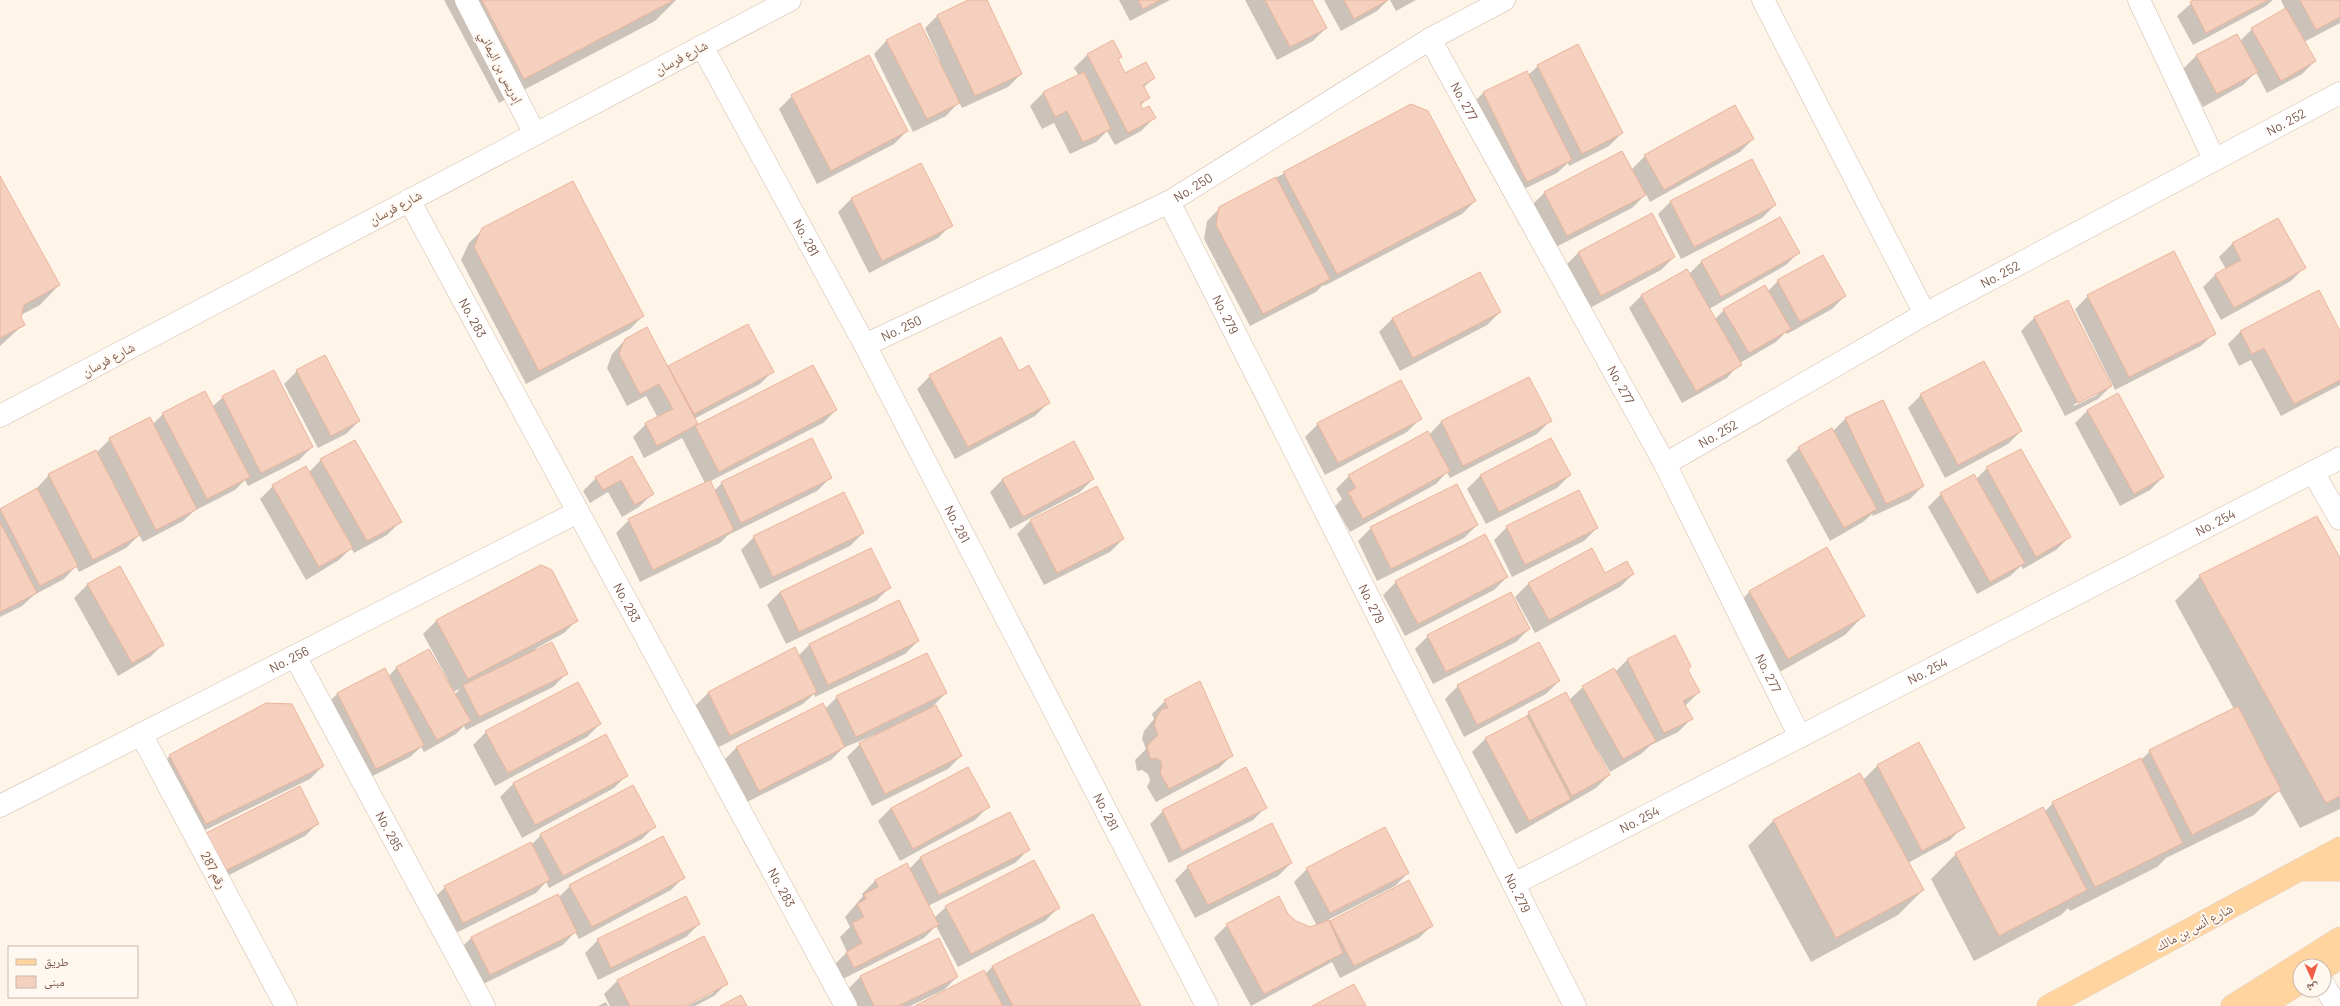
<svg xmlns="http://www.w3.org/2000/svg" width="2340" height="1006" viewBox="0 0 2340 1006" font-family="Barlow,'Noto Naskh Arabic',sans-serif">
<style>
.shadow{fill:#0003;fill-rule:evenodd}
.building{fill:#f6d0be;stroke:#eab49c}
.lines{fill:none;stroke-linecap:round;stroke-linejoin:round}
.minor-casing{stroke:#d2baac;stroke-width:23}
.major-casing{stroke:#ddd3d0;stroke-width:23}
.minor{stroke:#fff;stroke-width:22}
.major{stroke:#ffd49e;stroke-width:22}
.labels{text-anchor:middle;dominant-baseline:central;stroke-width:4;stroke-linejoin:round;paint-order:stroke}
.street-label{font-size:13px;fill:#7b5749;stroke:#fff8f0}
</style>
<rect width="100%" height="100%" fill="#fef4e8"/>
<!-- shadow -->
<path class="shadow" d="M 444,0 L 676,0 L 655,21 L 499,103 Z
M 971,0 L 986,0 L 1021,74 L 1008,87 L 962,108 L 959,102 L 946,116 L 913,132 L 874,54 L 887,40 L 940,61 L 925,28 L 938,15 Z
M 1119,0 L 1170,0 L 1130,21 Z
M 1245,0 L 1311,0 L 1326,28 L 1313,41 L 1277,60 Z
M 1324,0 L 1388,0 L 1377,11 L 1341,31 Z
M 1390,0 L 1416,0 L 1396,11 Z
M 2195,0 L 2273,0 L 2266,6 L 2193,45 L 2177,16 Z
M 2281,0 L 2340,0 L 2340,23 L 2304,42 L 2315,61 L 2302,74 L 2267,93 L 2256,72 L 2243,85 L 2203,107 L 2183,69 L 2196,56 L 2236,35 L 2240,41 L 2252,29 L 2285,9 Z
M 1113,41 L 1121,57 L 1117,61 L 1125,74 L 1154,78 L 1143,88 L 1148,98 L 1140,106 L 1142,111 L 1154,118 L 1141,131 L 1115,145 L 1107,131 L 1096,142 L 1070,154 L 1054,123 L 1042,129 L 1030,106 L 1043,93 L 1079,76 L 1074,68 L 1087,55 Z
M 868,56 L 907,131 L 894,144 L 817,184 L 779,109 L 792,96 Z
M 1538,66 L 1622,133 L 1609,146 L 1569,166 L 1568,163 L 1557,173 L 1514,194 L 1470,106 L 1483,93 L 1527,72 L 1528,75 Z
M 1411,105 L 1475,201 L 1462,214 L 1324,286 L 1323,285 L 1316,292 L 1250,326 L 1204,239 L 1207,221 L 1220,208 Z
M 1753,139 L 1740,152 L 1650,202 L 1646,194 L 1632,208 L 1554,248 L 1531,206 L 1544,193 L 1622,152 L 1631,170 L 1645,156 Z
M 921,164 L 951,225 L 938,238 L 869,273 L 838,212 L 851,199 Z
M 0,178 L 59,285 L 40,305 L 21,315 L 20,317 L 24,324 L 0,346 Z
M 1671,201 L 1775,205 L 1762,218 L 1681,259 L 1658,214 Z
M 1651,214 L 1674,257 L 1661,270 L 1588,309 L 1565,266 L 1578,253 Z
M 483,229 L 643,316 L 630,329 L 526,384 L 461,260 L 469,243 Z
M 2232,244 L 2304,268 L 2291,281 L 2221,320 L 2203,287 L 2216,274 L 2226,269 L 2219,257 Z
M 1799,252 L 1786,265 L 1709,309 L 1715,319 L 1724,310 L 1768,291 L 1778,281 L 1845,296 L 1832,309 L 1787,334 L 1786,332 L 1776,342 L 1740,363 L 1727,378 L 1682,403 L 1629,308 L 1642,295 L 1689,274 L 1702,261 Z
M 1480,273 L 1500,312 L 1487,325 L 1400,371 L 1379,332 L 1392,319 Z
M 2088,296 L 2214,333 L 2201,346 L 2115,390 L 2075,309 Z
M 2068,301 L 2111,386 L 2098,399 L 2065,416 L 2021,331 L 2034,318 ZM 2097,392 L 2097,395 L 2074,406 L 2073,405 Z
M 2241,331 L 2340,333 L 2340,385 L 2281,416 L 2251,360 L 2239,366 L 2228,344 Z
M 625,340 L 668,369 L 773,371 L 760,384 L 694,419 L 698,426 L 836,410 L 823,423 L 709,482 L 714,491 L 722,483 L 830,478 L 817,491 L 728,535 L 720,543 L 640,582 L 616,533 L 629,520 L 705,483 L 682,438 L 644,458 L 633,437 L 646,424 L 658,418 L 646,396 L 627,406 L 607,368 L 612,354 Z
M 297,371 L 359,421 L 346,434 L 318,448 L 284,384 Z
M 1018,372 L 1048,403 L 1035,416 L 955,459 L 917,389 L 930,376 Z
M 1529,379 L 1550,421 L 1537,434 L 1450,478 L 1447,472 L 1436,484 L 1350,532 L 1335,506 L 1342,499 L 1336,489 L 1349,476 L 1429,435 L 1441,422 Z
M 204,392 L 212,407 L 223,397 L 312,447 L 299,460 L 248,486 L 245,480 L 235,490 L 194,511 L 183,521 L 143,542 L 139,535 L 126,548 L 79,572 L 76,566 L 64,579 L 34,595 L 22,606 L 0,617 L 0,509 L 36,489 L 49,475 L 96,453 L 110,439 L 153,424 L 163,414 Z
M 1921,395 L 2021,431 L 2008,444 L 1945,478 L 1908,408 Z
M 2088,410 L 2163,477 L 2150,490 L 2120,506 L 2075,423 Z
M 1420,419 L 1407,432 L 1325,475 L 1305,437 L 1318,424 Z
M 1845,419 L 1923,486 L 1910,499 L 1873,516 L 1872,514 L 1863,522 L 1830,541 L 1786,460 L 1799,448 L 1833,431 Z
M 1551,439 L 1570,475 L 1557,488 L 1486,524 L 1467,489 L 1480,476 Z
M 632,458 L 652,494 L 639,507 L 622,517 L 608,492 L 590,503 L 583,491 L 596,478 Z
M 321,460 L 400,522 L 387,535 L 354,553 L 351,548 L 339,560 L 306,580 L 260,499 L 273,486 L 309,472 Z
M 1987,468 L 2069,537 L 2056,550 L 2023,569 L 2021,566 L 2010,576 L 1977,594 L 1928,507 L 1941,494 L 1976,479 Z
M 1003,479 L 1093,479 L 1080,492 L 1010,529 L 990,492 Z
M 1457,485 L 1477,525 L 1464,538 L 1377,581 L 1358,541 L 1371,528 Z
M 1097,487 L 1123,539 L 1110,552 L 1044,585 L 1017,534 L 1030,521 Z
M 1507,527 L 1597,528 L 1584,541 L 1512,577 L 1494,540 Z
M 863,533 L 850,546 L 760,589 L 741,550 L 754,537 Z
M 1592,550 L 1605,574 L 1633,574 L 1620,587 L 1535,633 L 1515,597 L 1528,584 Z
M 2340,560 L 2340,809 L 2300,828 L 2279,790 L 2254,815 L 2166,858 L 2157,867 L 2070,911 L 2068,908 L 2061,915 L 1974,961 L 1931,879 L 1956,854 L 2044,812 L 2053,803 L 2141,760 L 2150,751 L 2234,709 L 2175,601 L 2200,576 Z
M 541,566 L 577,620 L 564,633 L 535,649 L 566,674 L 553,687 L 466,730 L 464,726 L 456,734 L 424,752 L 421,747 L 410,757 L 363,781 L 325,706 L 338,693 L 388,677 L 396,668 L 429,650 L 446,681 L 448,680 L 423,634 L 436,621 ZM 459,689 L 459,690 L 454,695 L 453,692 Z
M 119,567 L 163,644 L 150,657 L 118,676 L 74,598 L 87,585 Z
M 1507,577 L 1494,590 L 1405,636 L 1383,595 L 1396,582 Z
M 889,588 L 876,601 L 786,644 L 767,605 L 780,592 Z
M 1750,591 L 1864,615 L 1845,635 L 1769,678 L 1731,611 Z
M 899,602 L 918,641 L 905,654 L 815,697 L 814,694 L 803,704 L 717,748 L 695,706 L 708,693 L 794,649 L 798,656 L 809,645 Z
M 1529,629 L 1516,642 L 1433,684 L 1415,649 L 1428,636 Z
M 1675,637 L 1687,670 L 1699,692 L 1685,706 L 1691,719 L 1678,732 L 1651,745 L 1641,754 L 1610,772 L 1597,749 L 1596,749 L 1609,775 L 1596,788 L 1516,834 L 1472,752 L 1485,739 L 1522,720 L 1529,713 L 1569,700 L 1583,687 L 1615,672 L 1627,660 Z
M 1539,643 L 1559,681 L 1546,694 L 1464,737 L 1445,699 L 1458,686 Z
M 1200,682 L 1232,755 L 1219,768 L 1156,802 L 1147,787 L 1150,781 L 1148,774 L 1142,770 L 1137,771 L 1135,760 L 1146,749 L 1142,739 L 1144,731 L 1154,719 L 1152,714 L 1165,701 Z
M 946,693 L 931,708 L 961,756 L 948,769 L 872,806 L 847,757 L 860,744 L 875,736 L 874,735 L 843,748 L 831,760 L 745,803 L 723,761 L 736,748 L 822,705 L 825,709 L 837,697 Z
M 600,724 L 587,737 L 495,786 L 473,745 L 486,732 Z
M 605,735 L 627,775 L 614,788 L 522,838 L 500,797 L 513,784 Z
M 1919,744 L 1963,827 L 1950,840 L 1908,863 L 1923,890 L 1898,915 L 1811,962 L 1748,846 L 1773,821 L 1860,774 L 1863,780 L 1877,766 Z
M 170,756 L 323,766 L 310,779 L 193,836 L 157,769 Z
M 968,768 L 988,807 L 975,820 L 900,861 L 878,821 L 891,808 Z
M 1246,769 L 1266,807 L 1253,820 L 1169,863 L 1150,824 L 1163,811 Z
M 318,823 L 305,836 L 212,884 L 194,847 Z
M 655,826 L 642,839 L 549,888 L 546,882 L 536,893 L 450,936 L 432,900 L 445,887 L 531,845 L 541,835 Z
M 1028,850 L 1015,863 L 928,906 L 934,918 L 946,907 L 1058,908 L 1045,921 L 958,967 L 936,926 L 924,938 L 841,980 L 833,966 L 847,952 L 840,937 L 850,927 L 845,917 L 863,896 L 862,894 L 875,881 L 909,869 L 920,858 Z
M 1291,863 L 1278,876 L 1195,918 L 1175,880 L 1188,867 Z
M 1307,869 L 1408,873 L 1395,886 L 1328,920 L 1329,923 L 1432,925 L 1419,938 L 1340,978 L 1332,962 L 1251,1006 L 1214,938 L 1227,925 L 1287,915 L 1296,922 L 1310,928 L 1317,926 L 1294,882 Z
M 684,877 L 671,890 L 579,939 L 575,932 L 563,945 L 477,987 L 458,951 L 471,938 L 557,895 L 559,897 L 570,886 Z
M 1093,916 L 1140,1006 L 917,1006 L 985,974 L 992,967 Z
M 699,924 L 686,937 L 598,980 L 585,953 L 598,940 Z
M 703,937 L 727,983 L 714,996 L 695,1006 L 687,1006 L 713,993 L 713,990 L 682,1006 L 610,1006 L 604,994 L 617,981 Z
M 938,939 L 957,977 L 944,990 L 910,1006 L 855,1006 L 847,990 L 860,977 Z
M 606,1002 L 608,1006 L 598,1006 Z"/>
<!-- building -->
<path class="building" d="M 482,0 L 674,0 L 524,79 Z
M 968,0 L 987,0 L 1022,74 L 975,96 L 937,15 Z
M 1138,0 L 1160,0 L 1143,9 Z
M 1265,0 L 1312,0 L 1327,28 L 1290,47 Z
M 1344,0 L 1388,0 L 1354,19 Z
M 2193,0 L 2268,0 L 2206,33 L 2190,2 Z
M 2300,0 L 2340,0 L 2340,17 L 2316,30 Z
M 2286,8 L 2316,61 L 2281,81 L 2251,28 Z
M 920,23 L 960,103 L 927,119 L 886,40 Z
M 2237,34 L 2258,72 L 2217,94 L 2196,55 Z
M 1113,40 L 1122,57 L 1118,59 L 1125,73 L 1146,62 L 1155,78 L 1143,85 L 1150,98 L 1140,103 L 1143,109 L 1149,106 L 1156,118 L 1128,133 L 1087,54 Z
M 1578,44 L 1623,133 L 1582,154 L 1537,65 Z
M 869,55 L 908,131 L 831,171 L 791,95 Z
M 1527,71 L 1572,160 L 1527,182 L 1483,92 Z
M 1084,72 L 1111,129 L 1083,142 L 1067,111 L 1055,117 L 1043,92 Z
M 1411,104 L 1428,111 L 1476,201 L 1337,274 L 1283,172 Z
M 1735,105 L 1754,139 L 1664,190 L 1644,155 Z
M 1622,151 L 1646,195 L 1567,236 L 1544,192 Z
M 1752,159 L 1776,205 L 1694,247 L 1670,201 Z
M 921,163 L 953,226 L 882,261 L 851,198 Z
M 0,176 L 60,285 L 24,305 L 21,317 L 25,325 L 0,338 Z
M 1276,177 L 1330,279 L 1263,314 L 1216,225 L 1219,207 Z
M 573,181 L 644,316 L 539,371 L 474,247 L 482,228 Z
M 1652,213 L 1675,257 L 1601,296 L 1578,252 Z
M 1780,217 L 1800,253 L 1721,297 L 1701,261 Z
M 2278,218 L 2306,268 L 2234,308 L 2215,274 L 2241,260 L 2232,243 Z
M 2174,251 L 2216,334 L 2129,377 L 2087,295 Z
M 1823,255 L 1846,296 L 1800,322 L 1777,280 Z
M 1687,269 L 1742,365 L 1696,391 L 1641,295 Z
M 1480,272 L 1501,312 L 1413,358 L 1392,318 Z
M 1765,285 L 1791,329 L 1749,353 L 1723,309 Z
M 2319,290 L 2340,331 L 2340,380 L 2294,404 L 2264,348 L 2252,354 L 2240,331 Z
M 2068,300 L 2112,386 L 2078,403 L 2034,317 Z
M 748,324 L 774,372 L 694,414 L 668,366 Z
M 647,327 L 698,424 L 657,446 L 645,423 L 673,409 L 659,384 L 640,394 L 619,354 L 625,339 Z
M 1001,337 L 1019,371 L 1029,365 L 1050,403 L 968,447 L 929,375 Z
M 325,355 L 360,421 L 331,436 L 296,370 Z
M 1984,361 L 2022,431 L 1958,465 L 1920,394 Z
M 813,365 L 837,410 L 719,472 L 695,426 Z
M 274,370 L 313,447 L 261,473 L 222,396 Z
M 1529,377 L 1552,421 L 1463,466 L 1441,421 Z
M 1401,380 L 1422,419 L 1338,463 L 1317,423 Z
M 205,391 L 250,477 L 207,499 L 162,413 Z
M 2118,393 L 2164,477 L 2134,494 L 2087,410 Z
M 1883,400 L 1924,486 L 1886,504 L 1845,418 Z
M 150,417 L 197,509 L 156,530 L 109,438 Z
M 1832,428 L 1877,509 L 1844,528 L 1798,447 Z
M 1428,431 L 1450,471 L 1363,519 L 1348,492 L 1356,488 L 1348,475 Z
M 812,438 L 832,478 L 741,523 L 721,482 Z
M 1551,438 L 1571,475 L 1499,512 L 1480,475 Z
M 355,440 L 402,522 L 367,541 L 320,459 Z
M 1074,441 L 1094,479 L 1023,517 L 1002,479 Z
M 2021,449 L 2071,537 L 2036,557 L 1986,467 Z
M 96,450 L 140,535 L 93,560 L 48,474 Z
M 632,456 L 654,494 L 635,505 L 621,480 L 603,490 L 595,477 Z
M 306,466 L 353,548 L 319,567 L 272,485 Z
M 1974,474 L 2025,563 L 1990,582 L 1940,493 Z
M 710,480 L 734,530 L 653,570 L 628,519 Z
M 1457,484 L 1478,525 L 1391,569 L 1370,527 Z
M 1097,486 L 1124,539 L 1057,573 L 1030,520 Z
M 37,488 L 78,566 L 40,586 L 0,509 Z
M 1579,490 L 1598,528 L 1525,565 L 1506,526 Z
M 844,492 L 864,533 L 773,577 L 753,536 Z
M 2317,516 L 2340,558 L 2340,796 L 2326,803 L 2199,575 Z
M 0,522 L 37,593 L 0,612 Z
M 1485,534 L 1508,577 L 1418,624 L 1395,581 Z
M 1827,547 L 1865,616 L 1788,659 L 1749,591 Z
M 871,548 L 891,588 L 799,632 L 780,592 Z
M 1592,548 L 1605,573 L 1627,561 L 1634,574 L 1549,620 L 1528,583 Z
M 541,565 L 552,570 L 578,621 L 468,679 L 436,620 Z
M 120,566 L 164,645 L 132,663 L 87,584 Z
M 1511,592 L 1530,629 L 1446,672 L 1427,635 Z
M 899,600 L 919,641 L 828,685 L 809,644 Z
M 1675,635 L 1691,666 L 1688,670 L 1700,692 L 1683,701 L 1693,719 L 1664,733 L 1627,659 Z
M 552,642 L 568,674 L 479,717 L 463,685 Z
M 1539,642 L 1560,681 L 1477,725 L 1457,685 Z
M 795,647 L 817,692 L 730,736 L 708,692 Z
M 429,649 L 471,721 L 437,740 L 396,667 Z
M 927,653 L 947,693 L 856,737 L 836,696 Z
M 385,668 L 424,745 L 376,769 L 337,693 Z
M 1614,668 L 1656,741 L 1623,759 L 1582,686 Z
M 1200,681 L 1233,756 L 1169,789 L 1160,773 L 1162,767 L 1161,761 L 1156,758 L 1150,759 L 1147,746 L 1158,735 L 1154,725 L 1157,716 L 1162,709 L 1168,708 L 1164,700 Z
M 578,682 L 601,724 L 508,773 L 485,731 Z
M 1566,692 L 1610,775 L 1572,796 L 1528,712 Z
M 266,703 L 292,704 L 324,766 L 206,824 L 169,755 Z
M 823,703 L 845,747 L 759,791 L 736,747 Z
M 936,705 L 962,756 L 885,794 L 859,743 Z
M 2238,706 L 2281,790 L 2192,835 L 2149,750 Z
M 1527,716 L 1571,799 L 1529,821 L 1485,738 Z
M 606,734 L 628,776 L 535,825 L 513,783 Z
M 1919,742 L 1965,828 L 1922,851 L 1877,765 Z
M 2141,758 L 2183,843 L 2095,887 L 2052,802 Z
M 968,767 L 990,807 L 913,849 L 891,808 Z
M 1246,767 L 1267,808 L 1182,851 L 1162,810 Z
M 1860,773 L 1924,890 L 1836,938 L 1773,820 Z
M 633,785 L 656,827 L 563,876 L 540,834 Z
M 300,786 L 319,824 L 225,871 L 206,833 Z
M 2043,807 L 2087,890 L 1999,936 L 1955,853 Z
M 1010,812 L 1030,850 L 939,895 L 920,857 Z
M 1272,823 L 1292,863 L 1208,905 L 1187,866 Z
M 1385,827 L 1409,873 L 1330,913 L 1306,868 Z
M 663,836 L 685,878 L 592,927 L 569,885 Z
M 531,842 L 550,880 L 463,923 L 444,886 Z
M 1034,860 L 1060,908 L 971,954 L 945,906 Z
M 907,863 L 939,925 L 854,968 L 846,952 L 862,943 L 852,923 L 864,917 L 857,904 L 866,899 L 864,894 L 878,887 L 875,880 Z
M 1409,880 L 1433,926 L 1354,966 L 1330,921 Z
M 558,894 L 577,932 L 490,975 L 471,937 Z
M 686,896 L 700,924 L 611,968 L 597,939 Z
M 1279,896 L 1288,914 L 1296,921 L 1310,927 L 1329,920 L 1343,953 L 1264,994 L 1226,924 Z
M 1093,914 L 1141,1006 L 1013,1006 L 992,966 Z
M 704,936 L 728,984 L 685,1006 L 630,1006 L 617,980 Z
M 939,938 L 958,977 L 898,1006 L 874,1006 L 860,976 Z
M 984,970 L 1003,1006 L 915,1006 Z
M 1354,984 L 1366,1006 L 1312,1006 Z
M 741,995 L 747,1006 L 720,1006 Z"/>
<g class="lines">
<defs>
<g id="minor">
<path d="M 466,0 L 535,134"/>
<path d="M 1763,0 L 1925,314"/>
<path d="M 2139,0 L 2214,159"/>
<path id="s1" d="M 1430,39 L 1665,464 L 1800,737"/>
<path id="s2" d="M 702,46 L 865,345 L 1207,1006"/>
<path id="s3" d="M 409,200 L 846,1006"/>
<path id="s4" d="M 1169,202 L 1575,1006"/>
<path id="s5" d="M 865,345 L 1169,202 L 1430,39 L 1504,0"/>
<path d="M 0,416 L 790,0"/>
<path id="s6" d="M 1665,464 L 1925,314 L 2340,93"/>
<path d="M 2313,472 L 2340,519"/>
<path id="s7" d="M 295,656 L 484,1006"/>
<path d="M 141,734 L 286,1006"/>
<path id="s8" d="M 0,806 L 578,512"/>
<path id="s9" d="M 1514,884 L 2340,458"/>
<path d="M 2324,985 L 2336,1006"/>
</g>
<path id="major" d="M 2303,870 L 2340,870
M 2324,968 L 2340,958
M 2048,1006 L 2340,848
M 2232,1006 L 2340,938
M 2263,1006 L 2300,983"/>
</defs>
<!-- minor casing -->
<use href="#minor" class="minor-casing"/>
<!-- major casing -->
<use href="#major" class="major-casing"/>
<!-- minor -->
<use href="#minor" class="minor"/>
<!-- major -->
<use href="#major" class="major"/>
</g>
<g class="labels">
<!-- street labels -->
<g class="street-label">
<text transform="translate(681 57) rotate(-28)">شارع فرسان</text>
<text transform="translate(501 67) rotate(63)">إدريس بن اليماني</text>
<text stroke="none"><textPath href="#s1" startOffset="71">No. 277</textPath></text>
<text stroke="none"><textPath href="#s6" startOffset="709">No. 252</textPath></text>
<text stroke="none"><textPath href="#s5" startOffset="364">No. 250</textPath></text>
<text transform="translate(395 207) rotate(-28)">شارع فرسان</text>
<text stroke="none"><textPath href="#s2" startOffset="218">No. 281</textPath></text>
<text stroke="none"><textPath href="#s6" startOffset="385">No. 252</textPath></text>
<text stroke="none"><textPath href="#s4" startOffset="126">No. 279</textPath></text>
<text stroke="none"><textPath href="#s3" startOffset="134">No. 283</textPath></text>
<text stroke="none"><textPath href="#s5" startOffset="40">No. 250</textPath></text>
<text transform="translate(108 359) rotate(-28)">شارع فرسان</text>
<text stroke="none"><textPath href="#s1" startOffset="395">No. 277</textPath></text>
<text stroke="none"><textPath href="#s6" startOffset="61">No. 252</textPath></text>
<text stroke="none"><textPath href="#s9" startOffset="789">No. 254</textPath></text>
<text stroke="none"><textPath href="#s2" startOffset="542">No. 281</textPath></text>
<text stroke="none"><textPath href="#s3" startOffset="458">No. 283</textPath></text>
<text stroke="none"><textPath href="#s4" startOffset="450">No. 279</textPath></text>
<text stroke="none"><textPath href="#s8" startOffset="324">No. 256</textPath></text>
<text stroke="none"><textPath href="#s9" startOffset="465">No. 254</textPath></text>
<text stroke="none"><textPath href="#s1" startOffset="719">No. 277</textPath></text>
<text stroke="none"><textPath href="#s2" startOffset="866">No. 281</textPath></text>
<text stroke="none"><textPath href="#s9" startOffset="141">No. 254</textPath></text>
<text stroke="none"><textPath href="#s7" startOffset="199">No. 285</textPath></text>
<text transform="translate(214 870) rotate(62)">رقم 287</text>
<text stroke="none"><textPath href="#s3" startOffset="782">No. 283</textPath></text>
<text stroke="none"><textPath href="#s4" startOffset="774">No. 279</textPath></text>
<text transform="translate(2194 927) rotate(-28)">شارع أنس بن مالك</text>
</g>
</g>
<!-- legend -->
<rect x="8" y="946" width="130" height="52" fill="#fff8f0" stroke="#cab8ad"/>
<rect x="16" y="959" width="20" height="6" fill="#ffd49e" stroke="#cab8ad"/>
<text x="44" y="966" font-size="12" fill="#7b5749">طريق</text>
<rect x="16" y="976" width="20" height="12" fill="#f6d0be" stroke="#cab8ad"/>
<text x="44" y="986" font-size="12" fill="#7b5749">مبنى</text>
<!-- north arrow -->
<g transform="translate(2312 978) rotate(177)"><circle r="19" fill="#fff8f0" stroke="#cab8ad"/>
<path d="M0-3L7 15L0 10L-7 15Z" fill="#f05f45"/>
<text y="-6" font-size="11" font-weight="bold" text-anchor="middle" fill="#7b5749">ش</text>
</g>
</svg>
